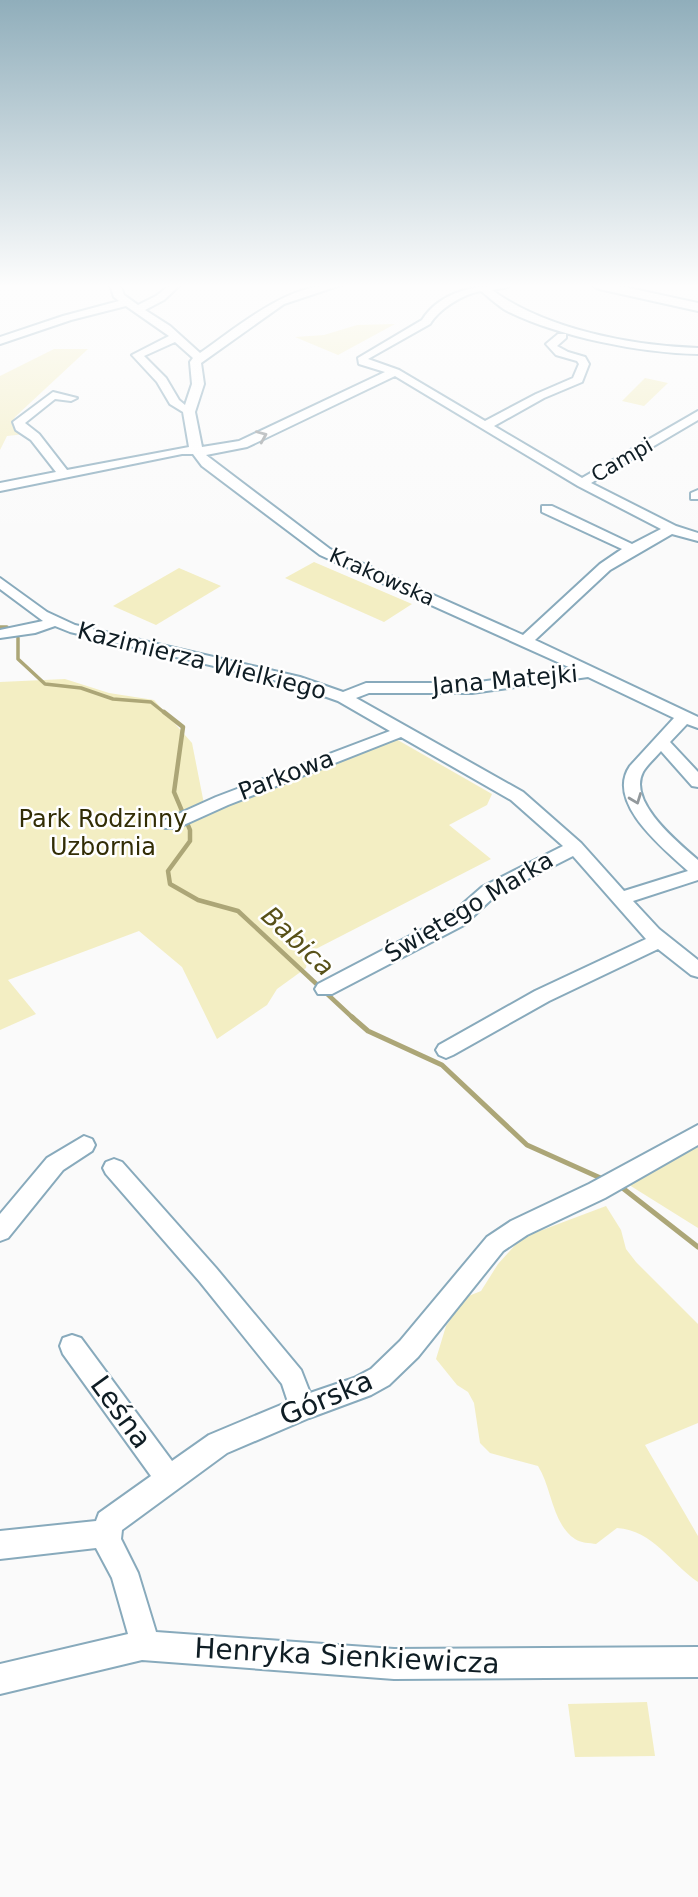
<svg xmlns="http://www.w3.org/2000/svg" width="698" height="1897" viewBox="0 0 698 1897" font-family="'DejaVu Sans',sans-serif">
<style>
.green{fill:#f3eec3}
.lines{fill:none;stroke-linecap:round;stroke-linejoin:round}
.stream-far2{stroke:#aca677;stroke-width:3.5}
.stream-far1{stroke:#aca677;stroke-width:4.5}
.stream{stroke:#aca677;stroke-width:5}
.minor-casing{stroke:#88aabc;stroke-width:4}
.major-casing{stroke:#88aabc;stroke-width:4}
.minor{fill:#fff;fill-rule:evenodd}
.major{fill:#fff;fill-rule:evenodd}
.oneway{stroke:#93999c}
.labels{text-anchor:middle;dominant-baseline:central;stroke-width:5;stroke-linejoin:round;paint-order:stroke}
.far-street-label{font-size:21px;fill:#0f1d24;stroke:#fff}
.street-label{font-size:24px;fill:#0f1d24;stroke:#fff}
.park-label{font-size:24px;fill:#322d05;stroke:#fff}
.water-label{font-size:26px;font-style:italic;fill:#585118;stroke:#fff}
.near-street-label{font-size:28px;fill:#0f1d24;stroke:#fff}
</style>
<rect width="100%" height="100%" fill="#fafafa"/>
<!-- green -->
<path class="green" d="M 395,324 L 338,355 L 295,337 L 324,335 L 357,325 Z
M 54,349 L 88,349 L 15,417 L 12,424 L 14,429 L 25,434 L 7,436 L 0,450 L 0,376 Z
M 645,378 L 668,383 L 644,406 L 622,401 Z
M 314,562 L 412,604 L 384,622 L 285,578 Z
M 179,568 L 221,586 L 156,625 L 113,606 Z
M 65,679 L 109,693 L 154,700 L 192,743 L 206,814 L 392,738 L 396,739 L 492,794 L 487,805 L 449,825 L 491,859 L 308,953 L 306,968 L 277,989 L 267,1005 L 217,1039 L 182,967 L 139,931 L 8,980 L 36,1014 L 0,1030 L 0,682 Z
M 698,1138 L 698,1228 L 626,1183 Z
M 606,1206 L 621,1230 L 626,1249 L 636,1262 L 698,1324 L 698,1423 L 645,1445 L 698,1536 L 698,1582 C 671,1564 653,1530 617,1528 L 596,1544 C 590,1543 580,1543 575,1539 C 552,1524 552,1488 538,1466 L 490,1453 L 480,1443 L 474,1403 L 468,1392 L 457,1385 L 436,1359 L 446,1326 L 466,1297 L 481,1291 L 498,1264 L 517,1243 L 529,1235 Z
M 647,1702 L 655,1756 L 575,1757 L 568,1704 Z"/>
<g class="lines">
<!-- stream-far2 -->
<path class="stream-far2" d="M 0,627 L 7,627
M 18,638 L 18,659 L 45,684 L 81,688 L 113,699 L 151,702 L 166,714"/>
<!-- stream-far1 -->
<path class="stream-far1" d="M 164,712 L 183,727 L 174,792 L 190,830 L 190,841 L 168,871 L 170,884 L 198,900 L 238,911 L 354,1019"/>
<!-- stream -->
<path class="stream" d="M 352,1017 L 368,1031 L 442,1065 L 527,1145 L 605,1180
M 620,1186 L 698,1247"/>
<defs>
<path id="minor" d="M 110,285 L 120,285 L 124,295 L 138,305 L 156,296 L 170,285 L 180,285 L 164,300 L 145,310 L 170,326 L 200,353 C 239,326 290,281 341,285 L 284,304 L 201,363 L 204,384 L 195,412 L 202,447 L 239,441 L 385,372 L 359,364 L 358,358 L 422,320 C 441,290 478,285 510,285 L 508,287 L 492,290 C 545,329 632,346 698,348 L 698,354 C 640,353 560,337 507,311 C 498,306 489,297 481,291 C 463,294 439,309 430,324 L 368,359 L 399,370 L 485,421 L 536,394 L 573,378 L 579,364 L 577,361 L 556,355 L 546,344 L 558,334 L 566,334 L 566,338 L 557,346 L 568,352 L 585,357 L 589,364 L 582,382 L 544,398 L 494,426 L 582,478 L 698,411 L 698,420 L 591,483 L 676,526 L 698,533 L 698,541 L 672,534 L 610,570 L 535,640 L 698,717 L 698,728 L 687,724 L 670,742 L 698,772 L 698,787 L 692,786 L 661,751 C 655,758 647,765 643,772 C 627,802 679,843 698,860 L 698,880 L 633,901 L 659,929 L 698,960 L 698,977 L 691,975 L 658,949 L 549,1001 L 453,1055 L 446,1058 L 439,1055 L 436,1050 L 439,1045 L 535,991 L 646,939 L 573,856 L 496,895 L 464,925 L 332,994 L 318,994 L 315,989 L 318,984 L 450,915 L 482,887 L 563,846 L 511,800 L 401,737 L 228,805 L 177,828 L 165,828 L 162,824 L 165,820 L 216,797 L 390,731 L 338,701 L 290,684 L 70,632 L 55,626 L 35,633 L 0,638 L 0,630 L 43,621 L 0,589 L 0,578 L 47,612 L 75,625 L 300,677 L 343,692 L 366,683 L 472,683 L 573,669 L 320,555 L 202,466 L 193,454 L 182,454 L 0,491 L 0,483 L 56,472 L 31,440 L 16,430 L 13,422 L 53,392 L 77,398 L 71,401 L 55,399 L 25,423 L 39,434 L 67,470 L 189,447 L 183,412 L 170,404 L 157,382 L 132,355 L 169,336 L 126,306 L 71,320 L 0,344 L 0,337 L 63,316 L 119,301 L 114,297 ZM 175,342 L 193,358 L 190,362 L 192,384 L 185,405 L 179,400 L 166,378 L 144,356 ZM 395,376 L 578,486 L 661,529 L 632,544 L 552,506 L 542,506 L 542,512 L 622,549 L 600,564 L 523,635 L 330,549 L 206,455 L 247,447 ZM 588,677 L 674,718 L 630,766 C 605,802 663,848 688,871 L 624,891 L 581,843 L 523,792 L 356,698 L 369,693 L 472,693 Z
M 698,490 L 698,499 L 691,499 L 691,493 Z
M 698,1125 L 698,1145 L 605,1198 L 527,1235 L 503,1251 L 418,1357 L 389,1385 L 371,1395 L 309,1418 L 227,1453 L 122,1530 L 121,1539 L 138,1573 L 156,1632 L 394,1649 L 698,1647 L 698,1677 L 394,1679 L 142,1660 L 0,1694 L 0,1664 L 128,1634 L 112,1578 L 96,1548 L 0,1559 L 0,1531 L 96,1521 L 99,1513 L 151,1476 L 63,1354 L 60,1346 L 63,1338 L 72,1335 L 81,1338 L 172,1461 L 209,1435 L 288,1402 L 282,1384 L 200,1282 L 106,1174 L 103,1168 L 106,1162 L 114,1159 L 122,1162 L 216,1268 L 301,1370 L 310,1393 L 354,1378 L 371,1369 L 400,1341 L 487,1237 L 511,1221 L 589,1184 Z
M 84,1136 L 92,1139 L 95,1145 L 92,1151 L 63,1170 L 8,1238 L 0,1241 L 0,1214 L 47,1158 Z"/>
<path id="major" d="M 592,285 L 615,285 L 698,303 L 698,311 L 599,289 Z"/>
</defs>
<!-- minor casing -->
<use href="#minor" class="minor-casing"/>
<!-- major casing -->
<use href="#major" class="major-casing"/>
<!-- minor -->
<use href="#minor" class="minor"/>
<!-- major -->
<use href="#major" class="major"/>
</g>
<!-- one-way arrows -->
<defs><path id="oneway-chevron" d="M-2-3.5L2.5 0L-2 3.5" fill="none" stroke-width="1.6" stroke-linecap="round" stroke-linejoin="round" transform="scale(1.75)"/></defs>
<g class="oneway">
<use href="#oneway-chevron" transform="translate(262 436) rotate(-23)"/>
<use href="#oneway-chevron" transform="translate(636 799) rotate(69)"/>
</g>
<!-- sky -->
<linearGradient id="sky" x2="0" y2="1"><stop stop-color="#90aebb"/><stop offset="0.52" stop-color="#fdfdfd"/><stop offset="1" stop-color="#fdfdfd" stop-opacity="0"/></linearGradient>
<rect width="698" height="550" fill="url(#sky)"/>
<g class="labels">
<!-- far-street labels -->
<g class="far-street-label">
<text transform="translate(622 460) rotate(-30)">Campi</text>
<text transform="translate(382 577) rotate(24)">Krakowska</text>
</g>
<!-- street labels -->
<g class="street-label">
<text transform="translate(202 661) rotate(14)">Kazimierza Wielkiego</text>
<text transform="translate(505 680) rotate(-5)">Jana Matejki</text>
<text transform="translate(286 775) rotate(-21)">Parkowa</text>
<text transform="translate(469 907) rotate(-31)">Świętego Marka</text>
</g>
<!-- park labels -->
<g class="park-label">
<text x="103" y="819">Park Rodzinny<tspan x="103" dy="28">Uzbornia</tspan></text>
</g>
<!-- water labels -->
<g class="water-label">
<text transform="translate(298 941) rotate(43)">Babica</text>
</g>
<!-- near-street labels -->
<g class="near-street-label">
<text transform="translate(326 1398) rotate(-23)">Górska</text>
<text transform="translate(121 1412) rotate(54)">Leśna</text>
<text transform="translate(347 1656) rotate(3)">Henryka Sienkiewicza</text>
</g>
</g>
</svg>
